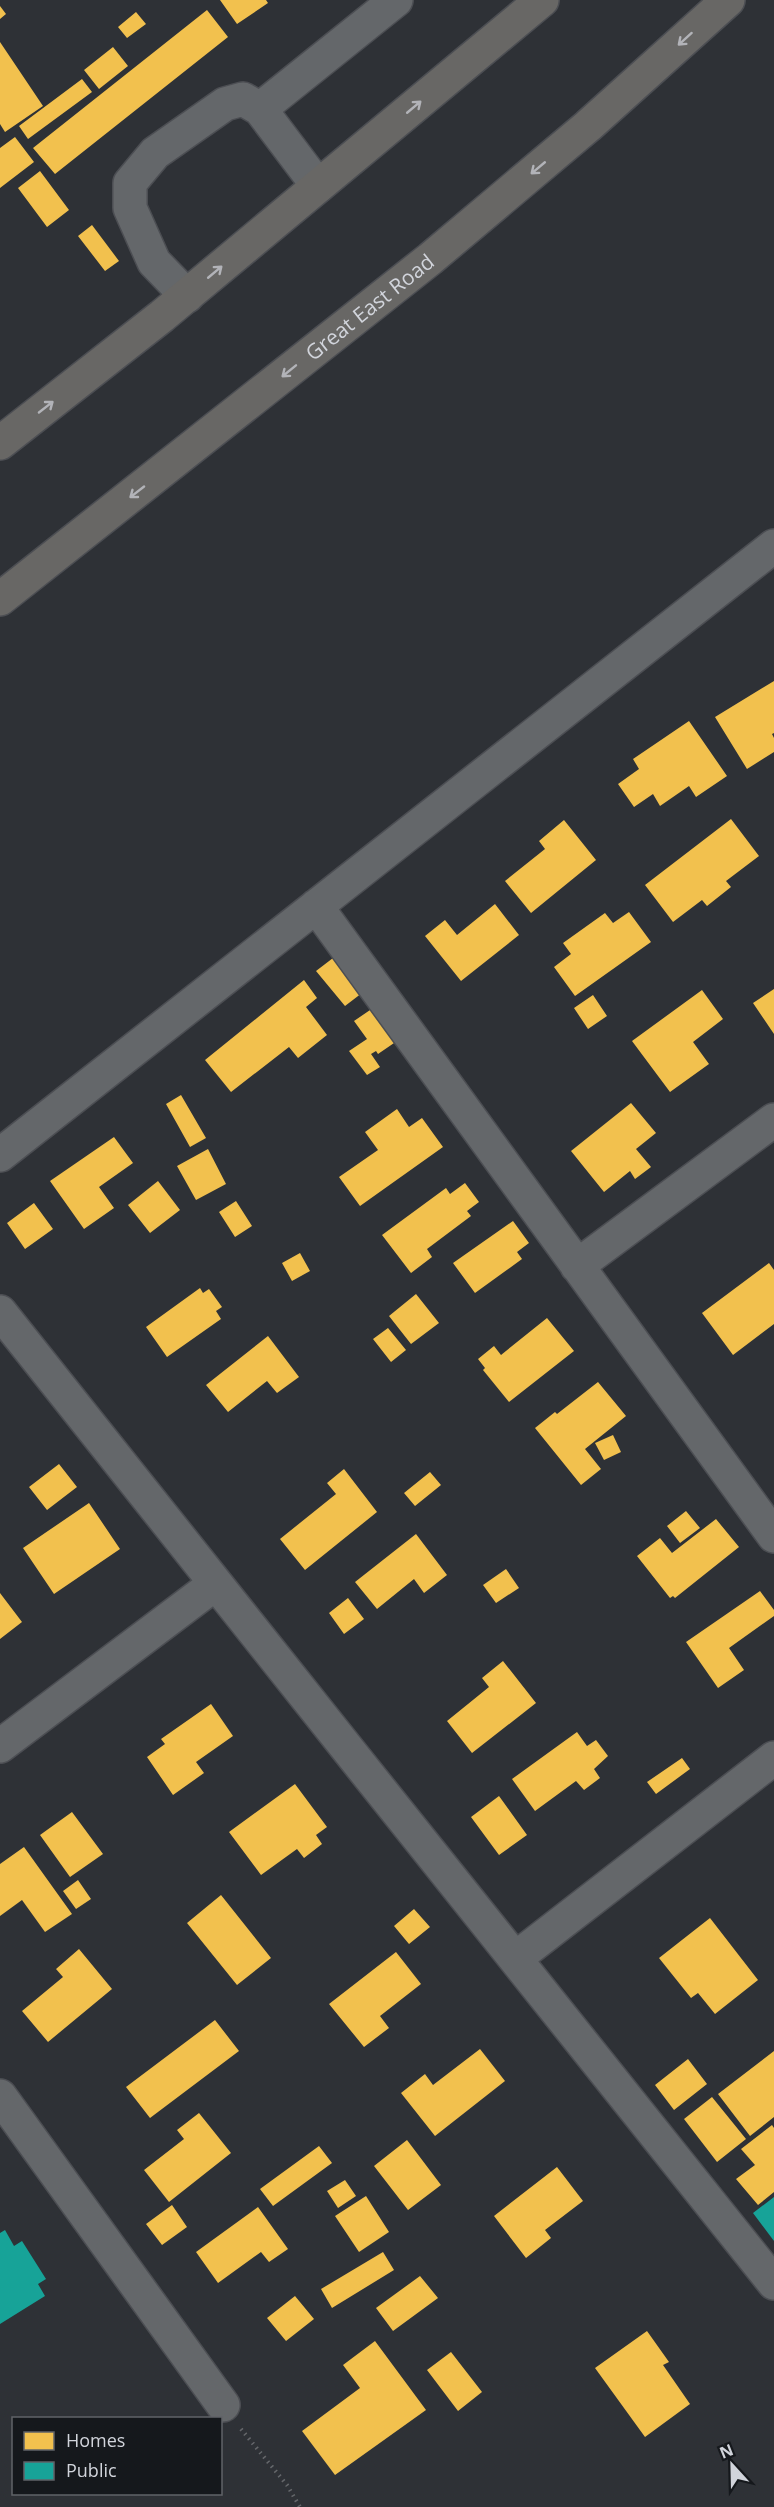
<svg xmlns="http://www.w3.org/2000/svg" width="774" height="2507" viewBox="0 0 774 2507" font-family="'Open Sans',sans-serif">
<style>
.homes{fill:#f2c14e}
.public{fill:#17a398}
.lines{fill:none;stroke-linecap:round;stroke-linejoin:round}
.minor-casing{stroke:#4c4e53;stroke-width:36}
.major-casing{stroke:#4c4e53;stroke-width:36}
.path{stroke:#65676b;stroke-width:4;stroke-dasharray:1.5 4.5;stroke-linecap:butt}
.minor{stroke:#64676a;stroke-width:33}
.major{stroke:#686765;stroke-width:33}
.oneway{stroke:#b2b3b8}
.labels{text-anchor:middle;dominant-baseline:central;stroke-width:6;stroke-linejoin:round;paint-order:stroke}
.street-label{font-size:21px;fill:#d1d4db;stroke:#15181c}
</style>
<rect width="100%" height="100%" fill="#2e3136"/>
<!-- homes -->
<path class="homes" d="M 220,0 L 266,0 L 268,3 L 237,24 Z
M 0,6 L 6,14 L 0,19 Z
M 207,10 L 228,37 L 55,174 L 33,148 Z
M 136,12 L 146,24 L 127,38 L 118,27 Z
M 0,42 L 43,106 L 5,132 L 0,124 Z
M 113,47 L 128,66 L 99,89 L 84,70 Z
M 82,79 L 92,92 L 28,139 L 19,126 Z
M 15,137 L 34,162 L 0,188 L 0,148 Z
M 40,171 L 69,210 L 47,227 L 18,188 Z
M 92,225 L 119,261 L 105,271 L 78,236 Z
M 774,681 L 774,733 L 772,734 L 774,738 L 774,752 L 747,769 L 715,717 Z
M 689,721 L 727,776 L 696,797 L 689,786 L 660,806 L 653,794 L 634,807 L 618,784 L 639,769 L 633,759 Z
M 731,819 L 759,856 L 726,881 L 731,887 L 707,906 L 702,900 L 673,922 L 645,885 Z
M 564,820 L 596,860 L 531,913 L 505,881 L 545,849 L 539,841 Z
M 495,904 L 519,935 L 461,981 L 425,936 L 445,920 L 457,935 Z
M 629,912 L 651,942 L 575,996 L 554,967 L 571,954 L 563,943 L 605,913 L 613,923 Z
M 333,958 L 362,993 L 345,1006 L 316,971 Z
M 304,980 L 317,998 L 306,1007 L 327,1035 L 298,1058 L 289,1047 L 231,1092 L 205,1060 Z
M 774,989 L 774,1034 L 753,1003 Z
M 702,990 L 723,1019 L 693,1042 L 709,1064 L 670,1092 L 632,1041 Z
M 593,995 L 607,1016 L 588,1029 L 574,1008 Z
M 373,1008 L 397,1041 L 378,1054 L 376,1051 L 371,1054 L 380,1067 L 367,1075 L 349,1051 L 367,1039 L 354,1021 Z
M 181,1095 L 206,1138 L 190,1147 L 166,1104 Z
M 631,1103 L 656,1133 L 636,1149 L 651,1167 L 635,1179 L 630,1171 L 604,1192 L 571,1151 Z
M 397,1109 L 409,1127 L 422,1118 L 443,1147 L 360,1206 L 339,1177 L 378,1150 L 365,1132 Z
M 114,1137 L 133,1163 L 99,1187 L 114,1208 L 84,1229 L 50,1181 Z
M 208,1149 L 226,1184 L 196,1200 L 177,1166 Z
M 158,1181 L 180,1210 L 150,1233 L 128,1205 Z
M 465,1183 L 479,1202 L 467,1211 L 471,1216 L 427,1249 L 432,1257 L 411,1273 L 382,1235 L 446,1188 L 450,1194 Z
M 236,1201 L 252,1226 L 235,1237 L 219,1212 Z
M 34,1203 L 53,1229 L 25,1249 L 7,1223 Z
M 513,1221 L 529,1243 L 517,1252 L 522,1259 L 475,1293 L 453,1263 Z
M 300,1253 L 310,1271 L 292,1281 L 282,1263 Z
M 769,1263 L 774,1270 L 774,1324 L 733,1355 L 702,1313 Z
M 200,1288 L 203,1293 L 209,1289 L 222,1307 L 216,1311 L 221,1319 L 167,1357 L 146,1327 Z
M 416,1294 L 439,1323 L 411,1344 L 389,1316 Z
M 547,1318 L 574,1351 L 509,1402 L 483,1370 L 485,1368 L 478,1359 L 494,1346 L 501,1355 Z
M 388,1328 L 406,1350 L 391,1362 L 373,1339 Z
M 268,1336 L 299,1377 L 277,1393 L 267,1381 L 228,1412 L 206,1385 Z
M 598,1382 L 626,1416 L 585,1449 L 601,1469 L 581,1485 L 535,1428 L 555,1412 L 557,1414 Z
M 613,1435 L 621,1452 L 604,1460 L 595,1443 Z
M 59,1464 L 77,1487 L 47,1510 L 29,1487 Z
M 344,1469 L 377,1512 L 305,1570 L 280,1539 L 336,1494 L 327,1483 Z
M 430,1472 L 441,1485 L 415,1506 L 404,1493 Z
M 89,1503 L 120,1549 L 54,1594 L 23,1548 Z
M 686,1511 L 700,1528 L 680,1543 L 667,1526 Z
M 716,1519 L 739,1547 L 675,1598 L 673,1596 L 670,1598 L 637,1556 L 660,1538 L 672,1553 Z
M 416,1534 L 447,1575 L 424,1593 L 414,1579 L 377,1609 L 355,1582 Z
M 506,1569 L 519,1588 L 496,1603 L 483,1585 Z
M 760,1591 L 774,1610 L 774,1616 L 729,1648 L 744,1670 L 718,1688 L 686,1642 Z
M 0,1593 L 22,1622 L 0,1639 Z
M 348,1598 L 364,1619 L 344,1634 L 329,1613 Z
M 503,1661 L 536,1703 L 472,1753 L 447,1721 L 489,1687 L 482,1678 Z
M 211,1704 L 233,1736 L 196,1762 L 204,1773 L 173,1795 L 147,1757 L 165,1744 L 161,1739 Z
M 577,1732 L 587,1746 L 596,1740 L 608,1756 L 594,1769 L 600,1778 L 584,1790 L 576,1781 L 535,1811 L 512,1779 Z
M 682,1758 L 690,1769 L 656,1794 L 647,1782 Z
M 295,1784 L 327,1827 L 316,1835 L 322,1844 L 304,1858 L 297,1849 L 261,1875 L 229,1832 Z
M 499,1796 L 527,1835 L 499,1855 L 471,1817 Z
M 72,1812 L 103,1854 L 70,1877 L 40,1835 Z
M 24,1847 L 72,1914 L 45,1932 L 22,1900 L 0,1916 L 0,1864 Z
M 78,1880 L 91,1899 L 76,1909 L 63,1891 Z
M 221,1895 L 271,1958 L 237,1985 L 187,1923 Z
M 414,1909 L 430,1927 L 409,1944 L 394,1926 Z
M 710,1918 L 758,1980 L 715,2014 L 698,1993 L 691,1998 L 659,1958 Z
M 79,1949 L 112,1989 L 48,2042 L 22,2011 L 63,1977 L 56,1969 Z
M 396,1952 L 421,1984 L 380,2016 L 389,2028 L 364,2047 L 329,2004 Z
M 215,2020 L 239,2051 L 150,2118 L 126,2087 Z
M 480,2049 L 505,2081 L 435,2136 L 401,2093 L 425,2074 L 433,2085 Z
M 774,2051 L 774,2117 L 750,2136 L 718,2094 Z
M 688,2059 L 707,2084 L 674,2110 L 655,2085 Z
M 712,2097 L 746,2139 L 717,2162 L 684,2119 Z
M 199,2113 L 231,2153 L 169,2202 L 144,2170 L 184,2139 L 177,2130 Z
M 772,2125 L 774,2128 L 774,2192 L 758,2205 L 736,2179 L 755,2165 L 741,2149 Z
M 407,2140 L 441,2185 L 408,2210 L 374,2166 Z
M 319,2146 L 332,2163 L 273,2206 L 260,2189 Z
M 557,2167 L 583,2201 L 545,2230 L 551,2238 L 526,2258 L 494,2216 Z
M 345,2180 L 356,2196 L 338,2208 L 327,2191 Z
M 366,2196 L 389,2232 L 359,2252 L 335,2216 Z
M 172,2205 L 187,2227 L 162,2245 L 146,2224 Z
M 258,2207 L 288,2249 L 269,2262 L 261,2252 L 218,2283 L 196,2252 Z
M 383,2252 L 394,2270 L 332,2308 L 321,2289 Z
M 420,2276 L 438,2298 L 393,2331 L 376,2308 Z
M 295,2296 L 314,2319 L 286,2341 L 267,2318 Z
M 647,2331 L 669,2362 L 663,2365 L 690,2404 L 645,2437 L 595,2368 Z
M 375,2341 L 426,2410 L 335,2475 L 302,2431 L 360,2388 L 343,2365 Z
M 451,2352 L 482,2392 L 458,2411 L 427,2370 Z"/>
<!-- public -->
<path class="public" d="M 774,2197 L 774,2241 L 753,2213 Z
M 5,2230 L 14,2246 L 22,2241 L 46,2279 L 38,2284 L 45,2296 L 0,2324 L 0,2233 Z"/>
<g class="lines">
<defs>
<path id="minor" d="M 318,186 L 260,109 L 396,0
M 187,296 L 154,262 L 130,208 L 130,183 L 155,153 L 225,104 L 243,99 L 260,109
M 316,906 L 774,1536
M 0,1155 L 774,546
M 577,1266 L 774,1120
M 0,1312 C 256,1637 517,1959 774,2283
M 0,1746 L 215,1584
M 516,1958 L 774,1758
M 0,2096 L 223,2405"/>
<g id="major">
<path d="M 0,443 L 162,316 L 542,0"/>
<path id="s1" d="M 0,599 L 430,259 L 588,126 L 728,0"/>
</g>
</defs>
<!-- minor casing -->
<use href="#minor" class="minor-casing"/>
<!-- major casing -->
<use href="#major" class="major-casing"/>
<!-- path -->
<path class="path" d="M 241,2429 L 287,2485 L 300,2507"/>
<!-- minor -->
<use href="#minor" class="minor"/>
<!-- major -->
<use href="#major" class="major"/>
</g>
<!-- one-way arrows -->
<defs><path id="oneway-shaft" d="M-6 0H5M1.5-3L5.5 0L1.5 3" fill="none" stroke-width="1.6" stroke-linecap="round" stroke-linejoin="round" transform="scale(1.5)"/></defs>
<g class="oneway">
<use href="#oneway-shaft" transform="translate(685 39) rotate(138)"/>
<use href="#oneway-shaft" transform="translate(414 107) rotate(-40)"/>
<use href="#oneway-shaft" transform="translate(538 168) rotate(140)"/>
<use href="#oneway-shaft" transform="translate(215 272) rotate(-40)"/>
<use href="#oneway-shaft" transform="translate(289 371) rotate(141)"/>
<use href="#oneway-shaft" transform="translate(46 407) rotate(-38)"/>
<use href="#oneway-shaft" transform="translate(137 492) rotate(142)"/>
</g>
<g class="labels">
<!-- street labels -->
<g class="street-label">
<text stroke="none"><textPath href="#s1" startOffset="471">Great East Road</textPath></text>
</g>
</g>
<!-- legend -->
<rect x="12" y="2417" width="210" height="78" fill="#15181c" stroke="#606368" stroke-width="1.5"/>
<rect x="24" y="2432" width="30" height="18" fill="#f2c14e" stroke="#606368" stroke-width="1.5"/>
<text x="66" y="2447" font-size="18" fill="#d1d4db">Homes</text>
<rect x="24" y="2462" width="30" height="18" fill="#17a398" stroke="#606368" stroke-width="1.5"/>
<text x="66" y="2477" font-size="18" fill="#d1d4db">Public</text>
<!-- north arrow -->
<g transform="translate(732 2465) rotate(338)" stroke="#15181c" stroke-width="4.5" paint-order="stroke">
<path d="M0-4.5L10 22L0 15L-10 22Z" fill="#d1d4db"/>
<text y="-9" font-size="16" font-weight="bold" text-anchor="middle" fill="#d1d4db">N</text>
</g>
</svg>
